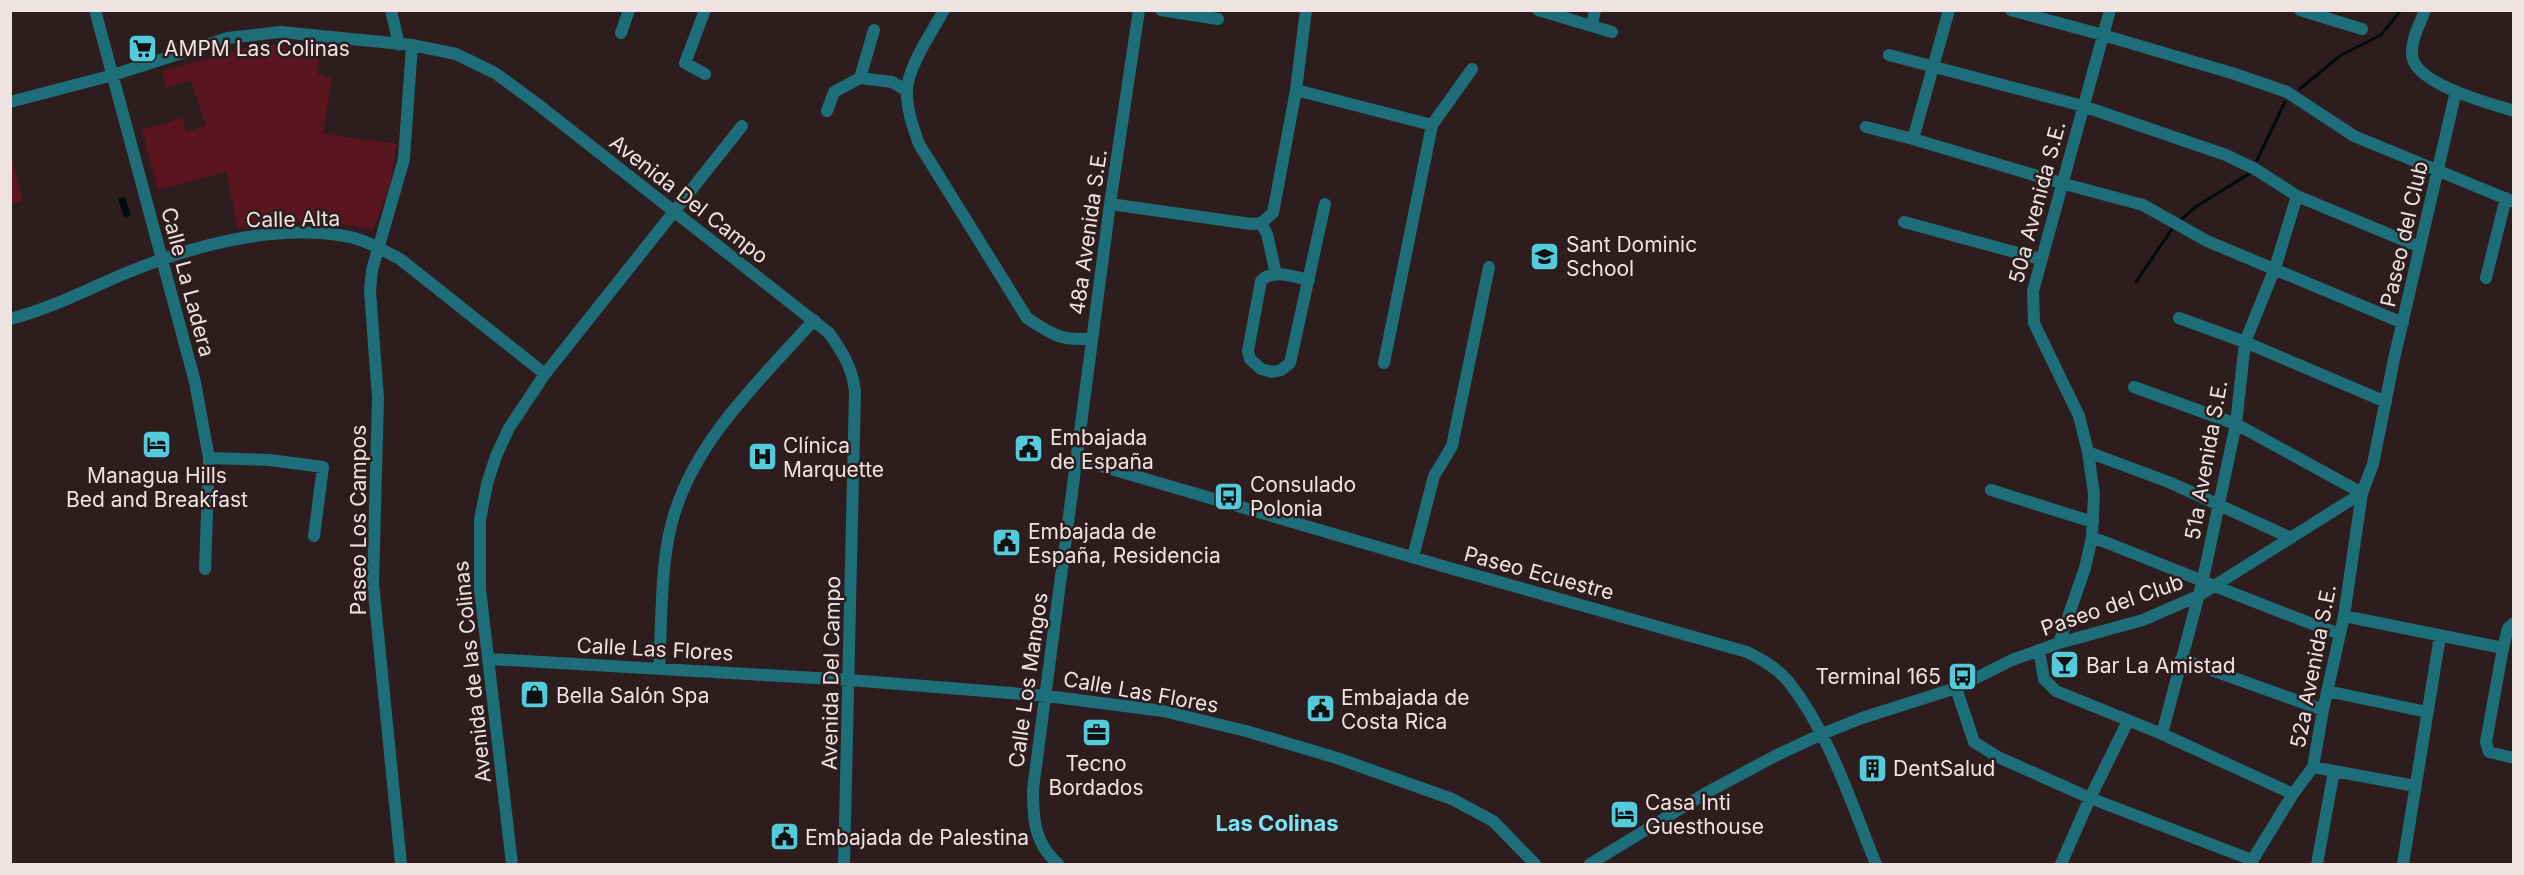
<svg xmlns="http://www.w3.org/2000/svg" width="2524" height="875" viewBox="0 0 2524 875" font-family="Inter,sans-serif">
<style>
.green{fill:#5b1521}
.water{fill:#010b0e}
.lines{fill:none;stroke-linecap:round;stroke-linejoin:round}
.stream{stroke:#010b0e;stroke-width:3}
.minor{stroke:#1d6e78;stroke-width:12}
.labels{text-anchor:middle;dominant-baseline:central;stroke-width:5;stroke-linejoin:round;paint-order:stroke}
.poi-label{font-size:21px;fill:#eee2e2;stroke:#2e1d1e;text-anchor:start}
.street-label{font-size:21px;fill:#eee2e2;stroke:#2e1d1e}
.neighbourhood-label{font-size:22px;font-weight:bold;fill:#7be4f3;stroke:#2e1d1e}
</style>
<rect width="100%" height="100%" fill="#2e1d1e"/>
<!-- green -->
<path class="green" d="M 260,44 L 320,48 L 318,74 L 332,79 L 323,134 L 397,144 L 390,185 L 373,230 C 327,219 285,223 238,229 L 226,172 L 158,190 L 142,130 L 182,118 L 186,132 L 206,125 L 191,80 L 166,88 L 162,71 Z
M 11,157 L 23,200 L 11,204 L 10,204 Z"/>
<!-- water -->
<path class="water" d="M 125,197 L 131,216 L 124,217 L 118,199 Z"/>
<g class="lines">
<!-- stream -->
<path class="stream" d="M 2300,89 L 2341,55 L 2381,35 L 2401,10
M 2257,160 L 2285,102
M 2179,221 L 2197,206 L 2252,172
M 2136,282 L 2174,226"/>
<!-- minor -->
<path class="minor" d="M 95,10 L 195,382 L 209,458 L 205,569
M 391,10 L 399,45
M 705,10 L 685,63 L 705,74
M 944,10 C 932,32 906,69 907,93 C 907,111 913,127 919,144 L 1027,318 C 1051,334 1062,342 1092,338
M 1161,10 L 1218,19
M 1538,10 L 1612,32
M 2011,10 L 2103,35 L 2235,74 L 2287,92 L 2354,136 L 2514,202
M 2300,10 L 2362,29
M 2425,10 C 2420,24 2411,39 2412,55 C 2414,84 2489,103 2514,111
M 1592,25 L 1595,10
M 621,33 L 629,10
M 1889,55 L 2083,106 L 2226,155 L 2255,169 L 2297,196 L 2420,247
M 860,78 L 892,82 L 906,90
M 1296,90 L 1432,125
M 10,102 L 113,75 L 228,38 L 281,32 L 412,45 L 456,54 L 495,73 L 536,103 L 829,333 C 843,353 852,367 855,391 L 844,864
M 827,111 L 834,92 L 860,78 L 874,30
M 1866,127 L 1913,139 L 2061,183 L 2143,205 L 2207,241 L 2403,323
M 1913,139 L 1949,10
M 1110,204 L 1251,224 L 1261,223 L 1273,213 L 1296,90 L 1306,10
M 1904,222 L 2040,259
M 1261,223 L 1267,234 L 1276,274
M 2486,278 L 2506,198
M 1309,280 C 1294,277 1273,268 1261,281 L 1248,351 L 1250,359 L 1261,369 L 1272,372 L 1281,370 L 1290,363 L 1325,204
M 2179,318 L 2245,342 L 2386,402
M 10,319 C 50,309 88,289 126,273 C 192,246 273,224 345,236 C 364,239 383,250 400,259 L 545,374
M 1384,363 L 1432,125 L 1472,69
M 2134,387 L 2236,424 L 2362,493
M 2088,452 L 2171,483 L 2291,538
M 209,458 L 270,460 L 323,467 L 314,536
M 1077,459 L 1446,567 L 1747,652 C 1763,660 1777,668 1788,681 C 1830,734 1851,803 1876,864
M 1991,490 L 2093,522
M 2092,537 C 2175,569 2256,604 2340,634
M 1413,557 L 1434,476 L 1452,446 L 1489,267
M 2344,616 L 2503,648 L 2508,628 L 2514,623
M 2059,643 L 2085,568 L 2092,537 L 2094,494 L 2088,452 L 2079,416 L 2034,323 L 2033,291 L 2110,10
M 2503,648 L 2486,742 L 2489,752 L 2514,758
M 2039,650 L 2044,679 L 2056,691 L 2162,734 L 2293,794
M 489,659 L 850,680 L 1047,696 L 1163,711 L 1246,731 L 1337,758 L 1452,799 L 1493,821 L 1535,864
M 2181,659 L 2323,710
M 659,669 C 662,621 660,559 674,515 C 697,438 762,378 814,320
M 1956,688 L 1974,742 L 1998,757 L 2090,798 L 2252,860
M 2327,691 L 2427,712
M 2162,734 L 2203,579 L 2236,424 L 2245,342 L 2275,268 L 2297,196
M 2313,767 L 2415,786
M 401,864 L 373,583 L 378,398 L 370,291 L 372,270 L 404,159 L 412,45
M 512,864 L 480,589 L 480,520 L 487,484 L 496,456 L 509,428 L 545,374 L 742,126
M 1058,864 C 1034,843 1033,819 1033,789 L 1110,204 L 1139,10
M 1590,864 L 1706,793 L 1775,756 L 1822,734 L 1862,718 L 1956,688 L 2012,660 L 2059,643 L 2143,620 L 2198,596 L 2362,493
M 2061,864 L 2090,798 L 2128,721
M 2250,864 L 2293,794 L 2313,767 L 2323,710 L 2344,616 L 2362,493 L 2373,464 L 2394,359 L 2456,91
M 2317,864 L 2334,771
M 2403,864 L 2440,636"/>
</g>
<!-- icons -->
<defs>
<symbol id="supermarket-square" viewBox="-11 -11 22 22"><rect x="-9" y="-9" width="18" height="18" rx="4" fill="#53cbdb" stroke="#2e1d1e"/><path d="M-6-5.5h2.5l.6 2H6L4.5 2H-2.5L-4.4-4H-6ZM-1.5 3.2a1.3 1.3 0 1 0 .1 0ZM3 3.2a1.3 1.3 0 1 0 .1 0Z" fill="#111"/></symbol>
<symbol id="school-square" viewBox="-11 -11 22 22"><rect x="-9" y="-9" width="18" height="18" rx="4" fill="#53cbdb" stroke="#2e1d1e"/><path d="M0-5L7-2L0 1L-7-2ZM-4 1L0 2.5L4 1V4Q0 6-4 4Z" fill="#111"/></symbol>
<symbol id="hotel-square" viewBox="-11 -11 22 22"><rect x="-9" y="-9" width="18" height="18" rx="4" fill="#53cbdb" stroke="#2e1d1e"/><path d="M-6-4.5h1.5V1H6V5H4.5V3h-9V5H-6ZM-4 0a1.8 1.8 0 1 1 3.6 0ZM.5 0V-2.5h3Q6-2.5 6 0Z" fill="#111"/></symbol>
<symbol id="civic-square" viewBox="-11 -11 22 22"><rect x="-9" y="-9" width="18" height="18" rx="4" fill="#53cbdb" stroke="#2e1d1e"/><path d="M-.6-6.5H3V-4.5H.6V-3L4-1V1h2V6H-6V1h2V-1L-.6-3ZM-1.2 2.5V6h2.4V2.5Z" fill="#111"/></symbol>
<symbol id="hospital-square" viewBox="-11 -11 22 22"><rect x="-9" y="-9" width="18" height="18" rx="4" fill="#53cbdb" stroke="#2e1d1e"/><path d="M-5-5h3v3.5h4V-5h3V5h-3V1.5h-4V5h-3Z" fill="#111"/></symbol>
<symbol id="bus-square" viewBox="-11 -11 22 22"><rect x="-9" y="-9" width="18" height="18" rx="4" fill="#53cbdb" stroke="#2e1d1e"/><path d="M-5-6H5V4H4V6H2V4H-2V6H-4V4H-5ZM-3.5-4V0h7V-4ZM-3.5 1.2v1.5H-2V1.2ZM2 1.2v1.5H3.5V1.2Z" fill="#111"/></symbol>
<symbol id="bar-square" viewBox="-11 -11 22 22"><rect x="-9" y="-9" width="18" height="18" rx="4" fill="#53cbdb" stroke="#2e1d1e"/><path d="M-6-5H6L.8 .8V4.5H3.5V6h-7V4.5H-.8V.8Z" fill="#111"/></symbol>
<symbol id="shop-square" viewBox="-11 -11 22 22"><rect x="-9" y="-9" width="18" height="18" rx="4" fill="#53cbdb" stroke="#2e1d1e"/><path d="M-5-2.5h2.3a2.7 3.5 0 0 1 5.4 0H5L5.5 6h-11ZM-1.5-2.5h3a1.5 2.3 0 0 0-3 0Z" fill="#111"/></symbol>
<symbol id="office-square" viewBox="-11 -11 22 22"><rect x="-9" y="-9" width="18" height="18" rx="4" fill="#53cbdb" stroke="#2e1d1e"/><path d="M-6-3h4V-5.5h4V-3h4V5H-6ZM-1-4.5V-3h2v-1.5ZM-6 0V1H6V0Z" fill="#111"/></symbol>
<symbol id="building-square" viewBox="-11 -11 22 22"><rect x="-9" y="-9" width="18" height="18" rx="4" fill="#53cbdb" stroke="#2e1d1e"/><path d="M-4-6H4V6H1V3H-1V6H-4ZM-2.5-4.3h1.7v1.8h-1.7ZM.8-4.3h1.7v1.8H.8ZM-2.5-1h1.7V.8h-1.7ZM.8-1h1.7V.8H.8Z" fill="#111"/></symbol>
</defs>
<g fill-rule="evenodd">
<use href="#supermarket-square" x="126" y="32" width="33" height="33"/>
<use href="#school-square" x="1528" y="240" width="33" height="33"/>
<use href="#hotel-square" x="140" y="428" width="33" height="33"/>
<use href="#civic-square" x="1012" y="432" width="33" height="33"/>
<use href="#hospital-square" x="746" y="440" width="33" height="33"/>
<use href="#bus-square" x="1212" y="480" width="33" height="33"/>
<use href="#civic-square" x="990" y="526" width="33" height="33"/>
<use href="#bar-square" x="2048" y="648" width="33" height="33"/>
<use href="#bus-square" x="1946" y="660" width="33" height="33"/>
<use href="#shop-square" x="518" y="678" width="33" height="33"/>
<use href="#civic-square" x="1304" y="692" width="33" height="33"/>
<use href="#office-square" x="1080" y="716" width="33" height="33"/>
<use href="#building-square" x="1856" y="752" width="33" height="33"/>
<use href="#hotel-square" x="1608" y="798" width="33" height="33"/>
<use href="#civic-square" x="768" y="820" width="33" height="33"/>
</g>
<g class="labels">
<!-- poi labels -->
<g class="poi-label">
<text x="164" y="48">AMPM Las Colinas</text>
<text x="1566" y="244">Sant Dominic<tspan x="1566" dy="24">School</tspan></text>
<text x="1050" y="437">Embajada<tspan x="1050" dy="24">de España</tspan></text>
<text x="783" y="445">Clínica<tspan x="783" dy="24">Marquette</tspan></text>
<text x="157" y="475" text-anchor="middle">Managua Hills<tspan x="157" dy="24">Bed and Breakfast</tspan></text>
<text x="1250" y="484">Consulado<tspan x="1250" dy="24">Polonia</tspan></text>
<text x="1028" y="531">Embajada de<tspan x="1028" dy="24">España, Residencia</tspan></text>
<text x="2086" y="665">Bar La Amistad</text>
<text x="1941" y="676" text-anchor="end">Terminal 165</text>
<text x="556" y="695">Bella Salón Spa</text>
<text x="1341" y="697">Embajada de<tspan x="1341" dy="24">Costa Rica</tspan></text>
<text x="1096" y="763" text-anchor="middle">Tecno<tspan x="1096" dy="24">Bordados</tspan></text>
<text x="1893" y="768">DentSalud</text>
<text x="1645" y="802">Casa Inti<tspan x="1645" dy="24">Guesthouse</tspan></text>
<text x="805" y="837">Embajada de Palestina</text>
</g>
<!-- street labels -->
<g class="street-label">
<text transform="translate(689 199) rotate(38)">Avenida Del Campo</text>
<text transform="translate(2037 202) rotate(-75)">50a Avenida S.E.</text>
<text transform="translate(293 219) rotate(-1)">Calle Alta</text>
<text transform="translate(1088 232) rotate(-82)">48a Avenida S.E.</text>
<text transform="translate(2404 234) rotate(-77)">Paseo del Club</text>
<text transform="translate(188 282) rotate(75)">Calle La Ladera</text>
<text transform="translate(2206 460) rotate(-80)">51a Avenida S.E.</text>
<text transform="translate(358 520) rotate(-90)">Paseo Los Campos</text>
<text transform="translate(1539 573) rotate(15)">Paseo Ecuestre</text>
<text transform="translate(2112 605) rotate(-19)">Paseo del Club</text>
<text transform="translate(655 649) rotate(3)">Calle Las Flores</text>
<text transform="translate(2313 666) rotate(-79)">52a Avenida S.E.</text>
<text transform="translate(472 672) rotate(-96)">Avenida de las Colinas</text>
<text transform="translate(831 673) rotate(-89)">Avenida Del Campo</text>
<text transform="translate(1028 680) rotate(-82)">Calle Los Mangos</text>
<text transform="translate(1141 692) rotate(10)">Calle Las Flores</text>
</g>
<!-- neighbourhood labels -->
<g class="neighbourhood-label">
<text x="1277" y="823">Las Colinas</text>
</g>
</g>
<!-- border -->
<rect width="2524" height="875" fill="none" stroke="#eee2e2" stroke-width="24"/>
</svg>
